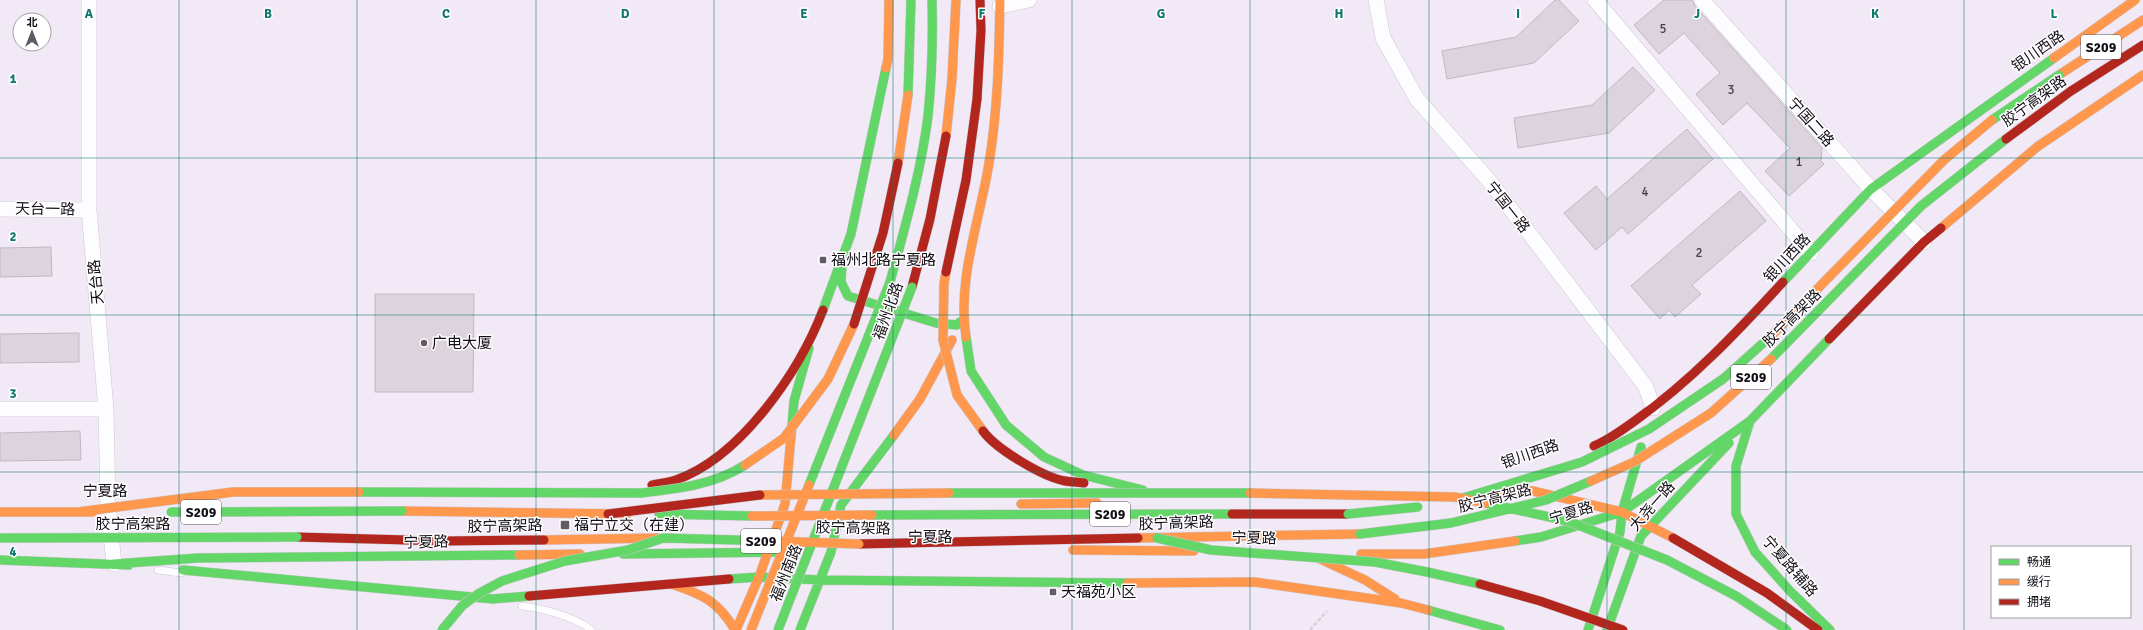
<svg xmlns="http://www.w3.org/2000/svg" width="2143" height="630" viewBox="0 0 2143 630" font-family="Signika,'Noto Sans SC',sans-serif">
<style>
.building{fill:#dcd3dc;stroke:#c0b8c1}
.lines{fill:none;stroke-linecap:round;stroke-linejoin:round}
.lane-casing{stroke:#cfc7d2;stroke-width:8}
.street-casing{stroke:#cfc7d2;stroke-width:16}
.fast-casing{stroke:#cfc7d2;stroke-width:10}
.slow-casing{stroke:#cfc7d2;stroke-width:10}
.jam-casing{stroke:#cfc7d2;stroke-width:10}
.path{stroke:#d5d2d7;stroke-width:2.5;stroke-dasharray:4 2;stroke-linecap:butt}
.lane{stroke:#fdfcfe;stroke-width:7}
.street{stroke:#fdfcfe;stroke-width:15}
.fast{stroke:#63d668;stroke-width:9}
.slow{stroke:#ff974d;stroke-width:9}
.jam{stroke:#b3261e;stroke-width:9}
.fast-bridge-casing{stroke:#cbc7cd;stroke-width:10;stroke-linecap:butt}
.slow-bridge-casing{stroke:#cbc7cd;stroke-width:10;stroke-linecap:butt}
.jam-bridge-casing{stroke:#cbc7cd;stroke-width:10;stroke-linecap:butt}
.fast-bridge{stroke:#63d668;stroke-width:9}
.slow-bridge{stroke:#ff974d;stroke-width:9}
.jam-bridge{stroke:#b3261e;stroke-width:9}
.grid{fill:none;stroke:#0f766e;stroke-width:1;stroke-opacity:0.55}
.poi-dot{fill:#625b65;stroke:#fff;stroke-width:1.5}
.labels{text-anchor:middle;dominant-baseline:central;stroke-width:3;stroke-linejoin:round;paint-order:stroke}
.number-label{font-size:13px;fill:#464048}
.shield{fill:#fff;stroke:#5a575d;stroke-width:1}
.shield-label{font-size:14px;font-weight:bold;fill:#140f17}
.street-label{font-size:15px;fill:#140f17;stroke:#fff}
.poi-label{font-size:15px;fill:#140f17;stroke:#fff;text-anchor:start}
.grid-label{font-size:13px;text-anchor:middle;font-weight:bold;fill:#0f766e;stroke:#fff;stroke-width:3;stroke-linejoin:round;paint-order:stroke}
</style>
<rect width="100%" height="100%" fill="#f2e9f6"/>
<!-- building -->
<path class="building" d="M 1555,0 L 1559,0 L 1579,21 L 1534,63 L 1447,79 L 1442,51 L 1516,37 Z
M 1664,0 L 1692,0 L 1695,6 L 1822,148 L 1821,161 L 1824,164 L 1789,196 L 1765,171 L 1790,148 L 1747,103 L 1723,125 L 1696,94 L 1720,73 L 1684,33 L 1659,54 L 1634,25 Z
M 1633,67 L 1655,90 L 1609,133 L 1518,148 L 1514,118 L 1592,105 Z
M 1687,129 L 1713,159 L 1628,234 L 1622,227 L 1596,250 L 1564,213 L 1596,186 L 1607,199 Z
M 1740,191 L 1766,221 L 1692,285 L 1701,294 L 1675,317 L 1669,310 L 1660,319 L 1631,286 Z
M 51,247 L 52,276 L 0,277 L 0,248 Z
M 375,294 L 474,294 L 473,392 L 375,392 Z
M 79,333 L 79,362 L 0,363 L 0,334 Z
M 80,431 L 81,460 L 0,461 L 0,433 Z"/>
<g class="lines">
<defs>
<path id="lane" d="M 158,570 L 181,573
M 522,606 C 541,608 576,617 591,630"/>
<path id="street" d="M 89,0 L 89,210 L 106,409 L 108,505 L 114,564
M 1376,0 L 1383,38 L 1417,99 L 1491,183 L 1646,387 L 1653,408
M 1595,0 L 1811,253
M 1702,0 L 1871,189 L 1924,242
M 1000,6 L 1029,0
M 0,209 L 89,210
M 0,409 L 106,409"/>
<path id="fast" d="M 908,95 L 911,0
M 842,265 L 841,282 L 848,296 L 936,323 L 957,325 L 960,322
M 890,282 C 905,227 921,172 928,116 C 932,77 933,39 932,0
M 1783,282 L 1871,189 L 2054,58
M 823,310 L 851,234 L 886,68
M 966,337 L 971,371 L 1006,425 L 1044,457 L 1083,475 L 1143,490
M 1750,421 L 1736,466 L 1736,514 L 1755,552 L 1790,591 L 1830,630
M 792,425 L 794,401 L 809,348
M 659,514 L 752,516
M 872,515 L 1232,514
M 1515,541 L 1541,537 L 1622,512 L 1750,421 L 1829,339
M 623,554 L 794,552
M 0,560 L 129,565
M 114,564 L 198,558 L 519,555
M 183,570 L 493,599 L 529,596
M 729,579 L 759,577 L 821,580 L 1128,583
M 1428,610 L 1500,630
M 800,630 L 831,552 L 841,505 L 894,435
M 1588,630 L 1620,532 L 1622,512 L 1641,447
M 1607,630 L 1641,536 L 1729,443"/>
<path id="slow" d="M 2054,58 L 2135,0
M 886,68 L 888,59 L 889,0
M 2059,75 L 2143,20
M 946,136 L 952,79 L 956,0
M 1941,228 L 2037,147 L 2143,75
M 966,337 C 957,279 980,220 989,163 C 998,109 999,55 1000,0
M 894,435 L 920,399 L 952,340
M 1496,491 L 1533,491 L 1622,512 L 1673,538
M 1021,504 L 1097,503
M 402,511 L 627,514
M 1138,538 L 1360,534
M 544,540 L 657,538
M 1073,550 L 1194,551
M 1361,554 L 1424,554 L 1515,541
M 519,555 L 580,554
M 1318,558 L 1365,580 L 1395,599
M 1128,583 L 1255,582 L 1401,603 L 1428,610
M 671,584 C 702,594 718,601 735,630
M 736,630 L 759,577 L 785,504 L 792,425"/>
<path id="jam" d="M 2071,91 L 2143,45
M 977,99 L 981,30 L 980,0
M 912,287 L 930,219 L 946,136
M 1829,339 L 1924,242 L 1941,228
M 1594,446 C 1609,440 1622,430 1636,420 C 1691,381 1737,332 1783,282
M 652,485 C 660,483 668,483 676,480 C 741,457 799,372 823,310
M 1232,514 L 1348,514
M 297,537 L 444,541 L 544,540
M 1673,538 L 1767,593 L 1818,630
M 859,544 L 1138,538
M 529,596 L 729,579"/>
</defs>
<!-- lane casing -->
<use href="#lane" class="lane-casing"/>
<!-- street casing -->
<use href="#street" class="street-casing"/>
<!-- fast casing -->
<use href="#fast" class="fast-casing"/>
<!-- slow casing -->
<use href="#slow" class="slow-casing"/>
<!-- jam casing -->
<use href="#jam" class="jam-casing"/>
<!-- path -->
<path class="path" d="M 1310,630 L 1327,611"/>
<!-- lane -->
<use href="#lane" class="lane"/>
<!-- street -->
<use href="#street" class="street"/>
<!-- fast -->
<use href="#fast" class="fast"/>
<!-- slow -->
<use href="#slow" class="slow"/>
<!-- jam -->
<use href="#jam" class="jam"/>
<defs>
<path id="fast-bridge" d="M 1992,120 L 2059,75
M 1771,359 L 1921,206 L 2006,139
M 809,485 L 890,282
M 359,492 L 641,493 C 677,489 714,485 745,465
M 949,493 L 1250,493
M 1463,498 L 1582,462 L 1649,429 L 1723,379 L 1771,336
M 1485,503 L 1568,521 L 1667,560 L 1736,596 L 1787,630
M 171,512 L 402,511
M 1348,514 L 1418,507
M 1360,534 L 1451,523 L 1546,500 L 1591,481
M 0,538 L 297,537
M 1157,538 L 1211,550 L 1375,562 L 1427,572 L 1480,584
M 442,630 L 462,606 L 478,594 L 502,581 L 565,561 L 628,550 L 663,538 L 774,541
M 778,630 L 912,287"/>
<path id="slow-bridge" d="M 898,163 L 908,95
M 946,272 L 944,284 L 943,340 L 957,395 L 983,431
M 1771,336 L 1944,160 L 1992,120
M 745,465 L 784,438 L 828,379 L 854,324
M 1591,481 L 1634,462 L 1711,413 L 1771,359
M 1250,493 L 1455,497 L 1485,503
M 760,495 L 949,493
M 0,512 L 93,512
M 78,512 L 233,492 L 359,492
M 752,516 L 872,515
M 774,541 L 859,544
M 751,630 L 809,485"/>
<path id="jam-bridge" d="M 2006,139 L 2071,91
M 946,272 L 966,180 L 977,99
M 854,324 L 883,233 L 898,163
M 983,431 C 996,449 1043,477 1065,481 C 1071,482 1078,482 1084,483
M 608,514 L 760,495
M 1480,584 L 1540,601 L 1623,630"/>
</defs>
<!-- fast-bridge casing -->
<use href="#fast-bridge" class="fast-bridge-casing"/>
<!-- slow-bridge casing -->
<use href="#slow-bridge" class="slow-bridge-casing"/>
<!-- jam-bridge casing -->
<use href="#jam-bridge" class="jam-bridge-casing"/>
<!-- fast-bridge -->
<use href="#fast-bridge" class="fast-bridge"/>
<!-- slow-bridge -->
<use href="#slow-bridge" class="slow-bridge"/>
<!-- jam-bridge -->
<use href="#jam-bridge" class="jam-bridge"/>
</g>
<!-- grid -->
<path class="grid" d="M 179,0 L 179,630M 357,0 L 357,630M 536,0 L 536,630M 714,0 L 714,630M 893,0 L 893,630M 1072,0 L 1072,630M 1250,0 L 1250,630M 1429,0 L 1429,630M 1607,0 L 1607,630M 1786,0 L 1786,630M 1964,0 L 1964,630M 0,158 L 2143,158M 0,315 L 2143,315M 0,472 L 2143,472"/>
<!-- markers -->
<g class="poi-dot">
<rect x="819" y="256" width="8" height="8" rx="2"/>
<circle cx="424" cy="343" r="4"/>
<rect x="560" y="520" width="10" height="10" rx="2"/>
<rect x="1049" y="588" width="8" height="8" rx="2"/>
</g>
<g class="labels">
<!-- number labels -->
<g class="number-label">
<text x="1663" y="29">5</text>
<text x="1731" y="90">3</text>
<text x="1799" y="162">1</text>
<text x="1645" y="192">4</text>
<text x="1699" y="253">2</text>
</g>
<!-- shield labels -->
<g class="shield">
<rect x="2081" y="35" width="40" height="24" rx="3"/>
<rect x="1731" y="365" width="40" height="24" rx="3"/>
<rect x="181" y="500" width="40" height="24" rx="3"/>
<rect x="1090" y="502" width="40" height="24" rx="3"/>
<rect x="741" y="529" width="40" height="24" rx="3"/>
</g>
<g class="shield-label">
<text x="2101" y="47">S209</text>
<text x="1751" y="377">S209</text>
<text x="201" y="512">S209</text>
<text x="1110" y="514">S209</text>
<text x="761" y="541">S209</text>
</g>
<!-- street labels -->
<g class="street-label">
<text transform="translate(2038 51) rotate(-35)">银川西路</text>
<text transform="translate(2034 101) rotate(-36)">胶宁高架路</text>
<text transform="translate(1811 122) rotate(48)">宁国二路</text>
<text transform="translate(1508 207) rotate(52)">宁国一路</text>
<text transform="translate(45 209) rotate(1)">天台一路</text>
<text transform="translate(1787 258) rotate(-47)">银川西路</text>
<text transform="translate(96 282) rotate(-95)">天台路</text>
<text transform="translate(888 311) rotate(-70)">福州北路</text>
<text transform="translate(1792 318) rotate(-45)">胶宁高架路</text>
<text transform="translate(1530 454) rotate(-19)">银川西路</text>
<text x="105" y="491">宁夏路</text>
<text transform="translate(1495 498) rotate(-14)">胶宁高架路</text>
<text transform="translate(1652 506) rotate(-49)">大尧一路</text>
<text transform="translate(1571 513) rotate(-17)">宁夏路</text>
<text transform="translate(1176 523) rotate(-2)">胶宁高架路</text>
<text x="133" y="524">胶宁高架路</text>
<text transform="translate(505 526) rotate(-1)">胶宁高架路</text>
<text transform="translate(853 528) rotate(1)">胶宁高架路</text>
<text x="930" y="537">宁夏路</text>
<text transform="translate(1254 538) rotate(1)">宁夏路</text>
<text transform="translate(426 542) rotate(-1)">宁夏路</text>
<text transform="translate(1790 566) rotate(49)">宁夏路辅路</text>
<text transform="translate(786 573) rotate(-68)">福州南路</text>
</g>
<!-- poi labels -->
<g class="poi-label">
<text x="831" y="260">福州北路宁夏路</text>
<text x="432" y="343">广电大厦</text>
<text x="574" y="525">福宁立交（在建）</text>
<text x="1061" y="592">天福苑小区</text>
</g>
</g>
<g class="grid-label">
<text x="89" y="18">A</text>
<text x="268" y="18">B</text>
<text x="446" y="18">C</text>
<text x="625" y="18">D</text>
<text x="804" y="18">E</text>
<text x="982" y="18">F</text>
<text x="1161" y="18">G</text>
<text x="1339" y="18">H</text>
<text x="1518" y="18">I</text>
<text x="1697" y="18">J</text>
<text x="1875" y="18">K</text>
<text x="2054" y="18">L</text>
<text x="13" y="83">1</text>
<text x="13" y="241">2</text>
<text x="13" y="398">3</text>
<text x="13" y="556">4</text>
</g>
<!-- legend -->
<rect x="1991" y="546" width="140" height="72" fill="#ffffff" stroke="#a19fa2"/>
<rect x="1999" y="559" width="20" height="6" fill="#63d668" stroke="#a19fa2"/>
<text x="2027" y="566" font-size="12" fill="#140f17">畅通</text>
<rect x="1999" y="579" width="20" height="6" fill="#ff974d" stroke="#a19fa2"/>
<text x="2027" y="586" font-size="12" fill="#140f17">缓行</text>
<rect x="1999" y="599" width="20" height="6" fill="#b3261e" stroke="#a19fa2"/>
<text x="2027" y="606" font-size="12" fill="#140f17">拥堵</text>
<!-- north arrow -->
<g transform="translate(32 32)"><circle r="19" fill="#ffffff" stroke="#a19fa2"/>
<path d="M0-3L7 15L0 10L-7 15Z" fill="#625b65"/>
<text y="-6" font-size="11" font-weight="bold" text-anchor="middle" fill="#140f17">北</text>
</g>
</svg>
